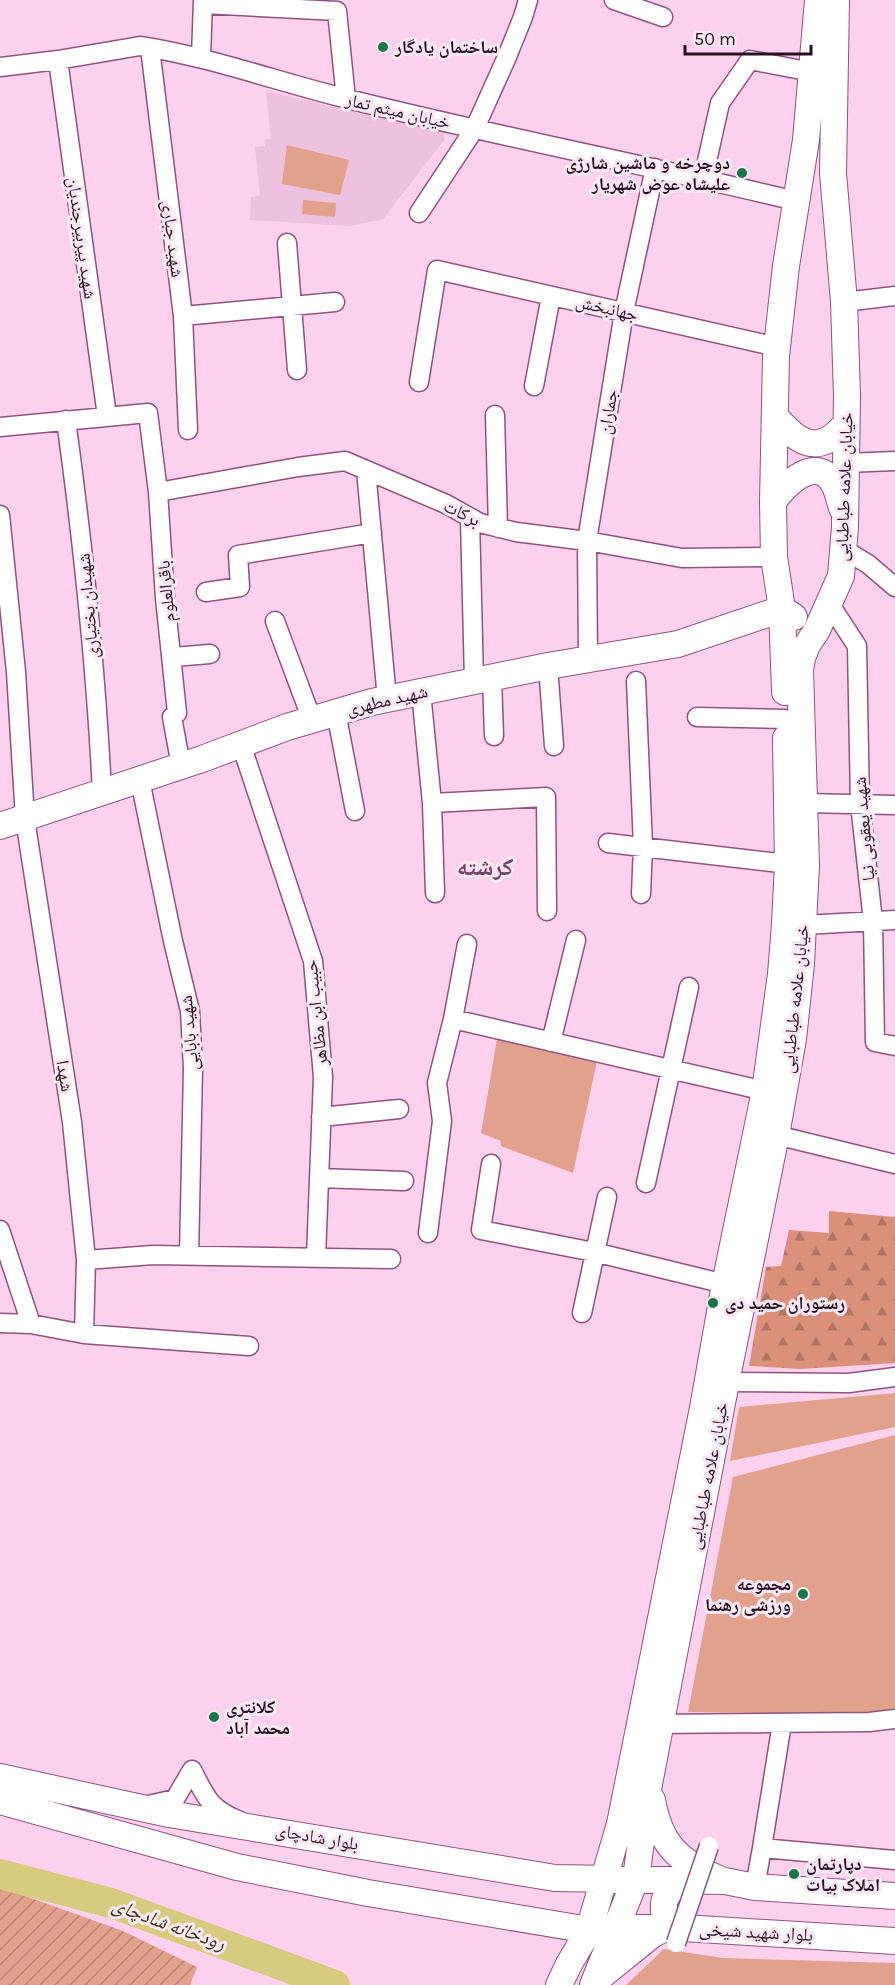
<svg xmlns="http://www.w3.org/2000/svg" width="895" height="1985" viewBox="0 0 895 1985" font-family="Karla,'Noto Naskh Arabic',sans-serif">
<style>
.built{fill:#eec1df}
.forest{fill:url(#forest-firs)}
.park{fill:#e2a18c}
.garden{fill:url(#garden-furrows)}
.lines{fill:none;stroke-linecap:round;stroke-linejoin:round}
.river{stroke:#d8ca7f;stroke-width:30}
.street-casing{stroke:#90537e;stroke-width:21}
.secondary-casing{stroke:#90537e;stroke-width:28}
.street{stroke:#fff;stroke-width:18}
.secondary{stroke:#fff;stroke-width:26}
.street-bridge-casing{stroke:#90537e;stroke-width:21;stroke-linecap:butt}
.street-bridge{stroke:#fff;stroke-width:18}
.poi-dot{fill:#17764c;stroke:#f7e8f1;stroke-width:2}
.labels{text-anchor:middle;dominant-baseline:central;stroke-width:6;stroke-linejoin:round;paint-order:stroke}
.poi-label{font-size:18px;font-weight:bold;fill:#291022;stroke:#f7e8f1;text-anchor:start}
.street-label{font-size:18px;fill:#291022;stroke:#f7e8f1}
.water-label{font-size:20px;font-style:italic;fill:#3b3514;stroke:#f7e8f1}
.district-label{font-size:24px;font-weight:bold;fill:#7a3f69;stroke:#f7e8f1}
</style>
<defs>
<pattern id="forest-firs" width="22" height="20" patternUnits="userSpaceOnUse" patternTransform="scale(1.5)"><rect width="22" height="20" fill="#db9179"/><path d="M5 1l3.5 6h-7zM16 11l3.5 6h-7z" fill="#b27563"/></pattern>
<pattern id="garden-furrows" width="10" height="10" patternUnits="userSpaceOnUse" patternTransform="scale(1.5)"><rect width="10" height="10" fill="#e2a18c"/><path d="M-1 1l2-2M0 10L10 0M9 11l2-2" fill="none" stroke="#b78272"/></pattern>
</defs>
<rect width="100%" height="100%" fill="#fcd1ed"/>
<!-- built -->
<path class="built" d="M 266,91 L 443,133 L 445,139 L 383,219 L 350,226 L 250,220 L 251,197 L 260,195 L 255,147 L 265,146 L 265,140 L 271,139 Z"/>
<!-- forest -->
<path class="forest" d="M 829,1211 L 895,1217 L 895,1363 L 801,1369 L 749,1366 L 766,1267 L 781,1266 L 789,1230 L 829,1233 Z"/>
<!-- park -->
<path class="park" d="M 287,145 L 349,160 L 340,195 L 282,184 Z
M 303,200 L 336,203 L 335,217 L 302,214 Z
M 497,1039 L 597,1061 L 573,1173 L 501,1146 L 501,1141 L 481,1133 Z
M 895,1393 L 895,1427 L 730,1461 L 739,1407 Z
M 895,1435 L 895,1715 L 688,1712 L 733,1477 Z
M 664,1949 L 723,1958 L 895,1963 L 895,1985 L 626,1985 Z"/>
<!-- garden -->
<path class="garden" d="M 0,1887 L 123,1931 L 197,1967 L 190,1985 L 0,1985 Z"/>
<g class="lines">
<!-- river -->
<path class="river" d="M 0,1874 L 111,1903 L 335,1985"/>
<defs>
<path id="street" d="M 614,0 L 663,17
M 203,4 L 337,11 L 346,99
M 150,48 L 183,316 L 188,430
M 201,58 L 203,0
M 58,60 L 107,416
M 0,67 L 58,60 L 140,46 C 211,57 278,82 348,99 C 496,136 647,165 796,201
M 703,179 L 720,103 L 750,60 L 812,72
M 419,213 L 475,128 L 506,59 L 523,17 L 528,0
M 287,243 L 297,370
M 844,302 L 895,296
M 183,316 L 335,302
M 419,382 L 437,270 L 777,347
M 534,386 L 551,296
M 495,415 L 498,528
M 66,420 C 83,544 96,668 102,793
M 0,427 L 148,413 L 158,492 L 165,598 L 177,713 L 172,717 L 181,766
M 846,463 L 895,461
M 366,470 L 387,699
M 158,492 L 298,467 L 345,461 L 446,504 L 480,523 L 516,532 L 587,541 L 682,558 L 774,557
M 0,515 L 16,672 L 25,819 L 72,1122 L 86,1260 L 84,1334
M 470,518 L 474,681
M 843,549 L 868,564 L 895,587
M 206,592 L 240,587 L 238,555 L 372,533
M 829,603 L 857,646 L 860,804 L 873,921 L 875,1042 L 895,1046
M 275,621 L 312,720
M 173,657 L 210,654
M 588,659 L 587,541 L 624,312 L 655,168
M 548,666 L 554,746
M 492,677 L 494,736
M 636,681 L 643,846 L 641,894
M 421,692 L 432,803 L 435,893
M 336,712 L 355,811
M 697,717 L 785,719
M 241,744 L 313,961 L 323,1077 L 316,1257
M 140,780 L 173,941 L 190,1011 L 193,1068 L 189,1256
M 432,803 L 546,797 L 547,911
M 805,803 L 895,805
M 608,843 L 788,864
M 804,925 L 895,920
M 453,1019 L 765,1091
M 551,1042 L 576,940
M 321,1117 L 399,1109
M 776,1135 L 895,1164
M 491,1164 L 481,1230 L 594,1252 L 725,1284
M 319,1178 L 404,1181
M 646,1183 L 689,987
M 0,1230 L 31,1324
M 428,1233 L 442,1121 L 437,1083 L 453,1019 L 467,944
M 86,1260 L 153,1255 L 391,1259
M 582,1313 L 607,1197
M 0,1323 L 31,1324 L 84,1334 L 249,1346
M 726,1382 L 849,1383 L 895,1377
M 651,1724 L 869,1722 L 895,1719
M 144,1806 L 175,1799 L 192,1770 C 206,1797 209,1809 240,1821
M 762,1848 L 782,1723
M 755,1887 L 762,1848 L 895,1860"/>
<path id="secondary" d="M 775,416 C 799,445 819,456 846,424
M 773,502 C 785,484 818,452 835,486 C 838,493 840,501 842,508
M 785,692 L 782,609 L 774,557 L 773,502 L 776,356 L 786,266 L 806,140 L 818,0
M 0,826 L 202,759 L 287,727 L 372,702 L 548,666 L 678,644 L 782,609 L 794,617
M 0,1777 L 169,1814 L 555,1878 L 725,1881 L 755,1887 L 895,1896
M 652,1800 C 660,1845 678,1861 719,1879
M 0,1801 L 237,1867 L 368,1893 L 589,1930 L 667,1927 L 895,1941
M 596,1980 L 653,1934 L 667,1927 C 662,1902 660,1897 683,1881
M 559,1985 L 569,1964 L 589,1930 L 620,1824 L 703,1408 L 725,1284 L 765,1091 L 781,974 L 785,924 L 788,864 L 786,738
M 593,1985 L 636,1878 L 649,1784 L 726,1382 L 776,1135 L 793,1039 L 801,964 L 806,865 L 800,670 L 802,658 L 807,645 L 817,630 L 841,576 L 845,527 L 847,396 L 844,302 L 833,173 L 836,0"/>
</defs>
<!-- street casing -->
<use href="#street" class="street-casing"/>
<!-- secondary casing -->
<use href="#secondary" class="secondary-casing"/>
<!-- street -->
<use href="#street" class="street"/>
<!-- secondary -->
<use href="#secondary" class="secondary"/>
<defs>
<path id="street-bridge" d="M 676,1943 L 709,1846"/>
</defs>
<!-- street-bridge casing -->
<use href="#street-bridge" class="street-bridge-casing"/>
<!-- street-bridge -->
<use href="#street-bridge" class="street-bridge"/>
</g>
<!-- markers -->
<g class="poi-dot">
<circle cx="383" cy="47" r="6"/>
<circle cx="742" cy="173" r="6"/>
<circle cx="713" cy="1303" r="6"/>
<circle cx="803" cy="1594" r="6"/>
<circle cx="214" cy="1717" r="6"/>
<circle cx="794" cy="1874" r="6"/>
</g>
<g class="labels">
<!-- poi labels -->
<g class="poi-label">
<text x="395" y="47">ساختمان یادگار</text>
<text x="730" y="163" text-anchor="end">دوچرخه و ماشین شارژی<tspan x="730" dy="21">علیشاه عوض شهریار</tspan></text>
<text x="725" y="1303">رستوران حمید دی</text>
<text x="791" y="1584" text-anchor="end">مجموعه<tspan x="791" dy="21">ورزشی رهنما</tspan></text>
<text x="226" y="1707">کلانتری<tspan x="226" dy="21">محمد آباد</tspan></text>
<text x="806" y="1864">دپارتمان<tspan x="806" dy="21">املاک بیات</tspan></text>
</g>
<!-- street labels -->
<g class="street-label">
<text transform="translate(398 111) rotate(13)">خیابان میثم تمار</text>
<text transform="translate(82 238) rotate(82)">شهید پیربیرجندیان</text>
<text transform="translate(173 239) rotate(83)">شهید جباری</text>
<text transform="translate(607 308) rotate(13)">جهانبخش</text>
<text transform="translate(608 412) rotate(-81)">جماران</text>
<text transform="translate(844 487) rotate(-88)">خیابان علامه طباطبایی</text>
<text transform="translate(462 513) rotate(26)">برکات</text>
<text transform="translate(166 591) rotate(-95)">باقرالعلوم</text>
<text transform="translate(88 606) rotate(-95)">شهیدان بختیاری</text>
<text transform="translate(387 700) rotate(-13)">شهید مطهری</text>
<text transform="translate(864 829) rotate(-95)">شهید یعقوبی نیا</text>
<text transform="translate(795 999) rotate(-84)">خیابان علامه طباطبایی</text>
<text transform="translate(316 1013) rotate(-96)">حبیب ابن مظاهر</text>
<text transform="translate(189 1033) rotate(-95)">شهید بابایی</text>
<text transform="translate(65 1076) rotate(81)">شهدا</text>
<text transform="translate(708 1476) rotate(-79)">خیابان علامه طباطبایی</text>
<text transform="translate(317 1837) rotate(10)">بلوار شادچای</text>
<text transform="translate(756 1932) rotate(3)">بلوار شهید شیخی</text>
</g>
<!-- water labels -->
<g class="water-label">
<text transform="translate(169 1924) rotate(20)">رودخانه شادچای</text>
</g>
<!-- district labels -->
<g class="district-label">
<text x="485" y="867">کرشته</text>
</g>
</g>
<!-- scale -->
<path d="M685 45v9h126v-9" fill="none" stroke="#291022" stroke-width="3"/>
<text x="694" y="45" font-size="18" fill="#291022" stroke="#f7e8f1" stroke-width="4.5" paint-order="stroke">50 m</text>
</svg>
